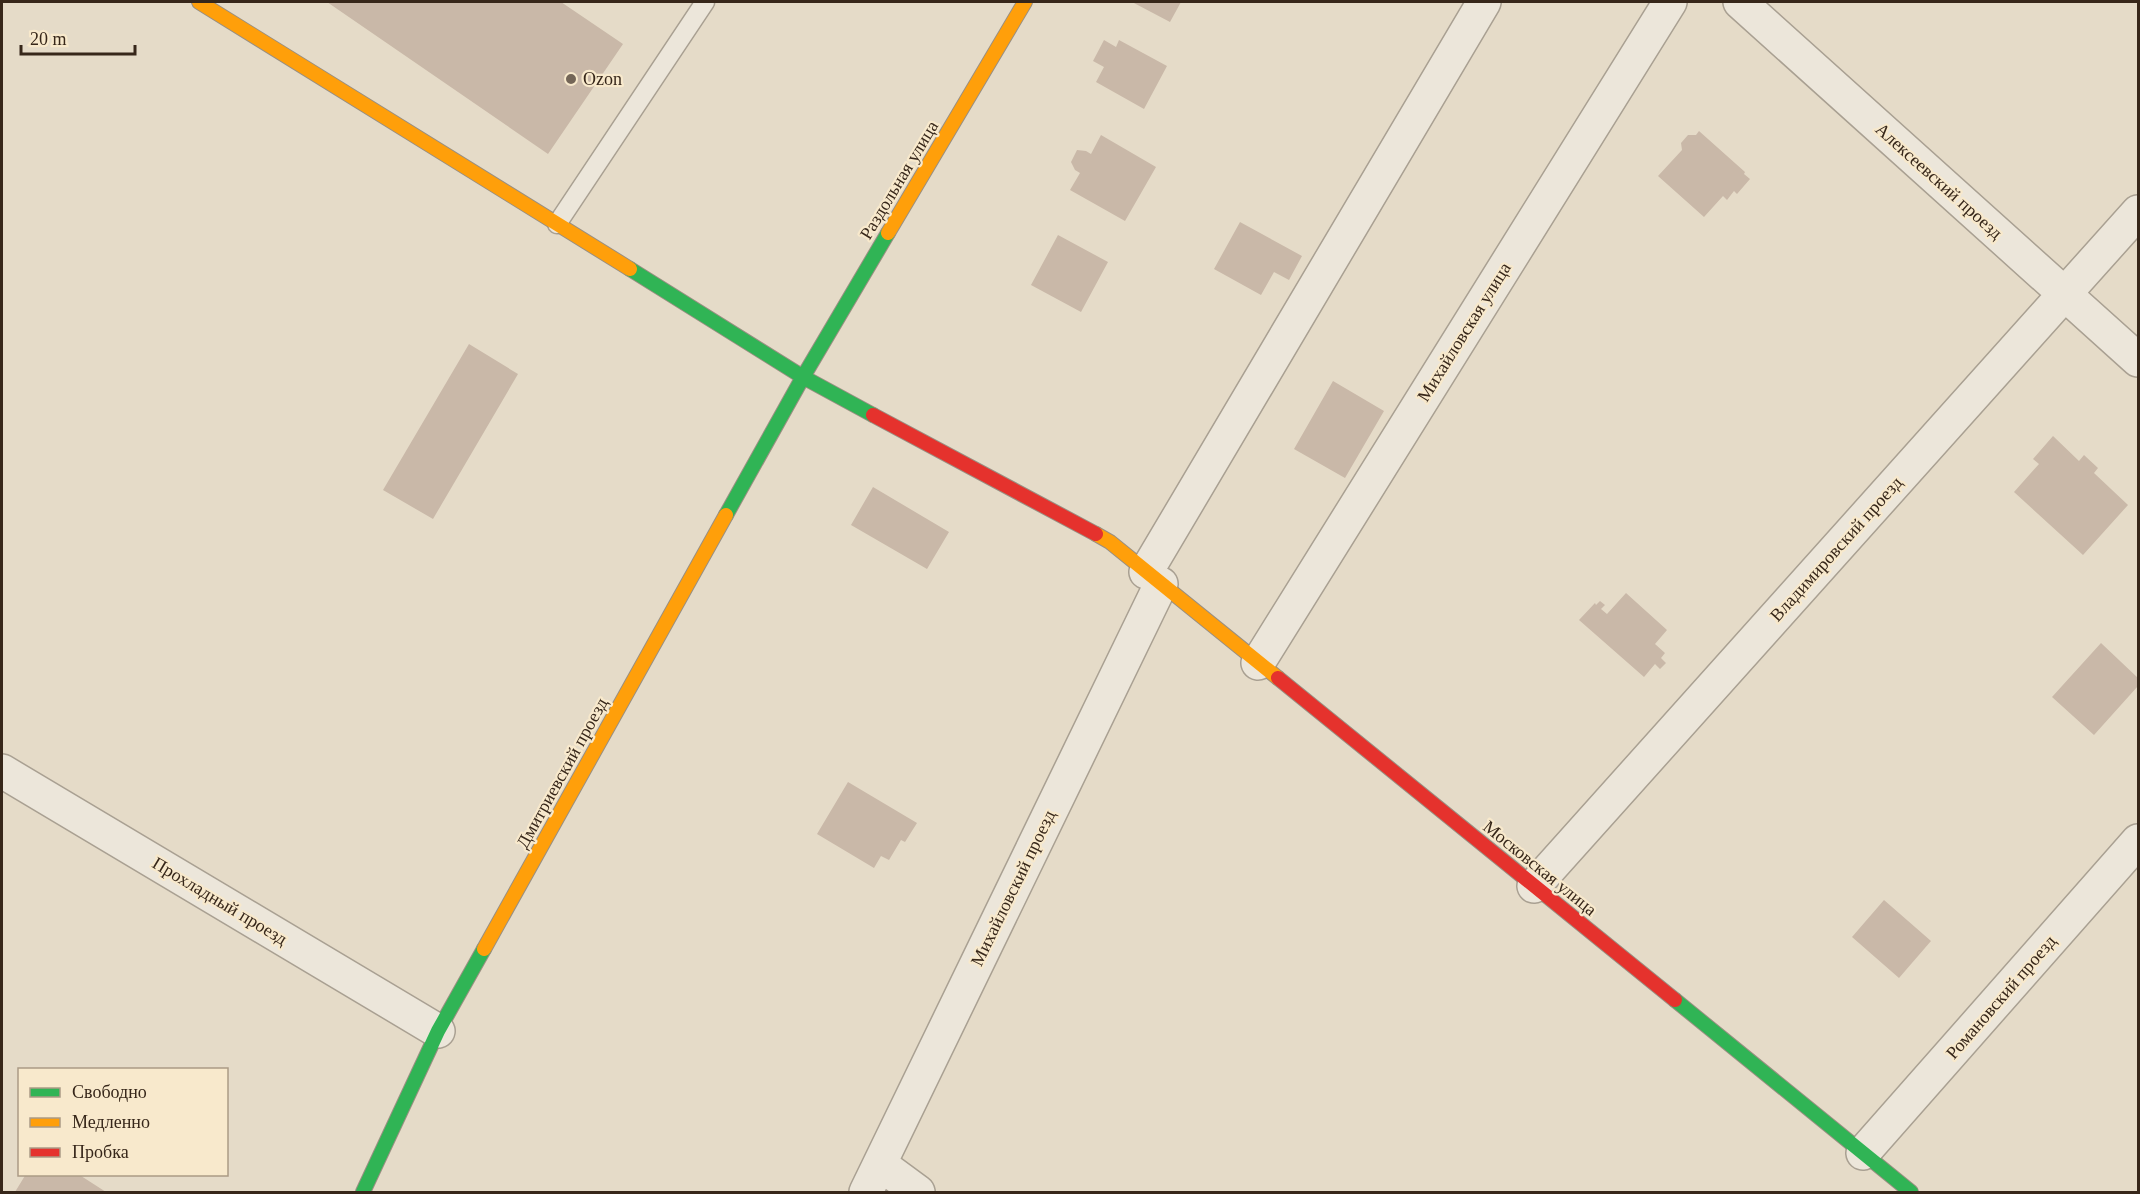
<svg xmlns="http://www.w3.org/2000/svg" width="2140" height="1194" viewBox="0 0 2140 1194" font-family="'Times New Roman',serif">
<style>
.building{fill:#c9b8a8}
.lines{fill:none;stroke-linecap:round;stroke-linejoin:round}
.lane-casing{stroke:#a9a092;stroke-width:21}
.street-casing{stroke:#a9a092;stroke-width:36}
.fast-casing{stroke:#998f82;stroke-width:16}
.slow-casing{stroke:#998f82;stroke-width:16}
.jam-casing{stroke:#998f82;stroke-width:16}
.lane{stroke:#ece6da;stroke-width:18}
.street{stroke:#ece6da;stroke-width:33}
.fast{stroke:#30b455;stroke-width:14}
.slow{stroke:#ff9f0a;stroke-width:14}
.jam{stroke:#e5322d;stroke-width:14}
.poi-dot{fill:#746657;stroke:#f8e9cc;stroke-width:2}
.labels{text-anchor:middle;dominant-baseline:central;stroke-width:4.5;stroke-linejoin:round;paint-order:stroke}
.poi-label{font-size:18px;fill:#37271a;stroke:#f8e9cc;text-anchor:start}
.street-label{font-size:18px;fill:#37271a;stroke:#f8e9cc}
</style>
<rect width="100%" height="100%" fill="#e5dbc8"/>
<!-- building -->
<path class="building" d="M 327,2 L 561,2 L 623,44 L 548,154 Z
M 1132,2 L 1181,2 L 1170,22 Z
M 1104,40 L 1116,47 L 1119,40 L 1167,66 L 1144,109 L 1096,82 L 1104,67 L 1093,61 Z
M 1699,131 L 1745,172 L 1744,174 L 1750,179 L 1737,194 L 1734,191 L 1727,200 L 1723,196 L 1704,217 L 1658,176 L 1682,150 L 1681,143 L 1688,135 L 1696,135 Z
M 1101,135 L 1156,167 L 1125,221 L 1070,190 L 1080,173 L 1075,170 L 1071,162 L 1077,150 L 1086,151 L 1091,154 Z
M 1240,222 L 1302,256 L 1289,280 L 1274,272 L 1261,295 L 1214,269 Z
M 1058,235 L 1108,262 L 1081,312 L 1031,285 Z
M 469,344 L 518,374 L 433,519 L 383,490 Z
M 1333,381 L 1384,411 L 1345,478 L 1294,449 Z
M 2053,436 L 2079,461 L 2084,455 L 2098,468 L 2094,473 L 2128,505 L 2083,555 L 2014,492 L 2039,464 L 2033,459 Z
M 873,487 L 949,532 L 927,569 L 851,525 Z
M 1626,593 L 1667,630 L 1655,644 L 1665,653 L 1661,658 L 1666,663 L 1660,669 L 1655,664 L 1644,677 L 1579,620 L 1595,603 L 1596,605 L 1600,601 L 1605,605 L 1601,609 L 1607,614 Z
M 2101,643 L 2138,678 L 2138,686 L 2094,735 L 2052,697 Z
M 848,782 L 917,823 L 905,842 L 901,840 L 889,860 L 881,856 L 874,868 L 817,834 Z
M 1884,900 L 1931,941 L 1899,978 L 1852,937 Z
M 26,1174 L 78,1174 L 106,1192 L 15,1192 Z"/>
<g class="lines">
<defs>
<path id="lane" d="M 557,224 L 705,2"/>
<path id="street" d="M 1740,2 L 2138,360
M 1146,572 L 1484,2
M 1258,663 L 1670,2
M 2,771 L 438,1031
M 1534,886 L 2138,212
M 1863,1153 L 2138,841
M 880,1164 L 918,1192
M 866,1192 L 1161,584"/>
<path id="fast" d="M 630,269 L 803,377 L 873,415
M 726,515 L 803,377 L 888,233
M 1675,1000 L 1911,1192
M 363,1192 L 438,1031 L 484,949"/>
<path id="slow" d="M 199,2 L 630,269
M 888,233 L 1025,2
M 1096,534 L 1110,542 L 1278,678
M 484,949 L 726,515"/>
<path id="jam" d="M 873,415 L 1096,534
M 1278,678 L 1675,1000"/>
</defs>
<!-- lane casing -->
<use href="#lane" class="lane-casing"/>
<!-- street casing -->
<use href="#street" class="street-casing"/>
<!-- fast casing -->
<use href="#fast" class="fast-casing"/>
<!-- slow casing -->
<use href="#slow" class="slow-casing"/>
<!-- jam casing -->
<use href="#jam" class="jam-casing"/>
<!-- lane -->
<use href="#lane" class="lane"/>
<!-- street -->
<use href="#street" class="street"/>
<!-- fast -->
<use href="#fast" class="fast"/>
<!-- slow -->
<use href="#slow" class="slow"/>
<!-- jam -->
<use href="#jam" class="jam"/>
</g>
<!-- markers -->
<circle class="poi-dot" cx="571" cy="79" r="6"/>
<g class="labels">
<!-- poi labels -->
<g class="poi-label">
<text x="583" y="79">Ozon</text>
</g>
<!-- street labels -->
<g class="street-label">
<text transform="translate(899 180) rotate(-59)">Раздольная улица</text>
<text transform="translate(1939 181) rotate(42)">Алексеевский проезд</text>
<text transform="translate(1464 332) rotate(-58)">Михайловская улица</text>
<text transform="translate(1836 549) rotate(-48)">Владимировский проезд</text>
<text transform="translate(562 773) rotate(-61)">Дмитриевский проезд</text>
<text transform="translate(1540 868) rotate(39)">Московская улица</text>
<text transform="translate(1013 888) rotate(-64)">Михайловский проезд</text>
<text transform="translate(220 901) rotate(31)">Прохладный проезд</text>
<text transform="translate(2001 997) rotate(-49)">Романовский проезд</text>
</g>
</g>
<!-- border -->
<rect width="2140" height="1194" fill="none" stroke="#37271a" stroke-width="6"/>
<!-- legend -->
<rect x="18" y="1068" width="210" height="108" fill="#f8e9cc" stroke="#ab9b85" stroke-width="1.5"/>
<rect x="30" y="1088" width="30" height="9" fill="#30b455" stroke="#ab9b85" stroke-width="1.5"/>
<text x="72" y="1098" font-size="18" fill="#37271a">Свободно</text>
<rect x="30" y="1118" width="30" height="9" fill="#ff9f0a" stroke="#ab9b85" stroke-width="1.5"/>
<text x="72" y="1128" font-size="18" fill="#37271a">Медленно</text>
<rect x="30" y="1148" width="30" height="9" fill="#e5322d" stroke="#ab9b85" stroke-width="1.5"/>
<text x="72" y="1158" font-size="18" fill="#37271a">Пробка</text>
<!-- scale -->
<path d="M21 45v9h114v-9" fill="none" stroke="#37271a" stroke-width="3"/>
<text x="30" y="45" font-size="18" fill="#37271a" stroke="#f8e9cc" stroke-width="4.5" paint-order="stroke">20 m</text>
</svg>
